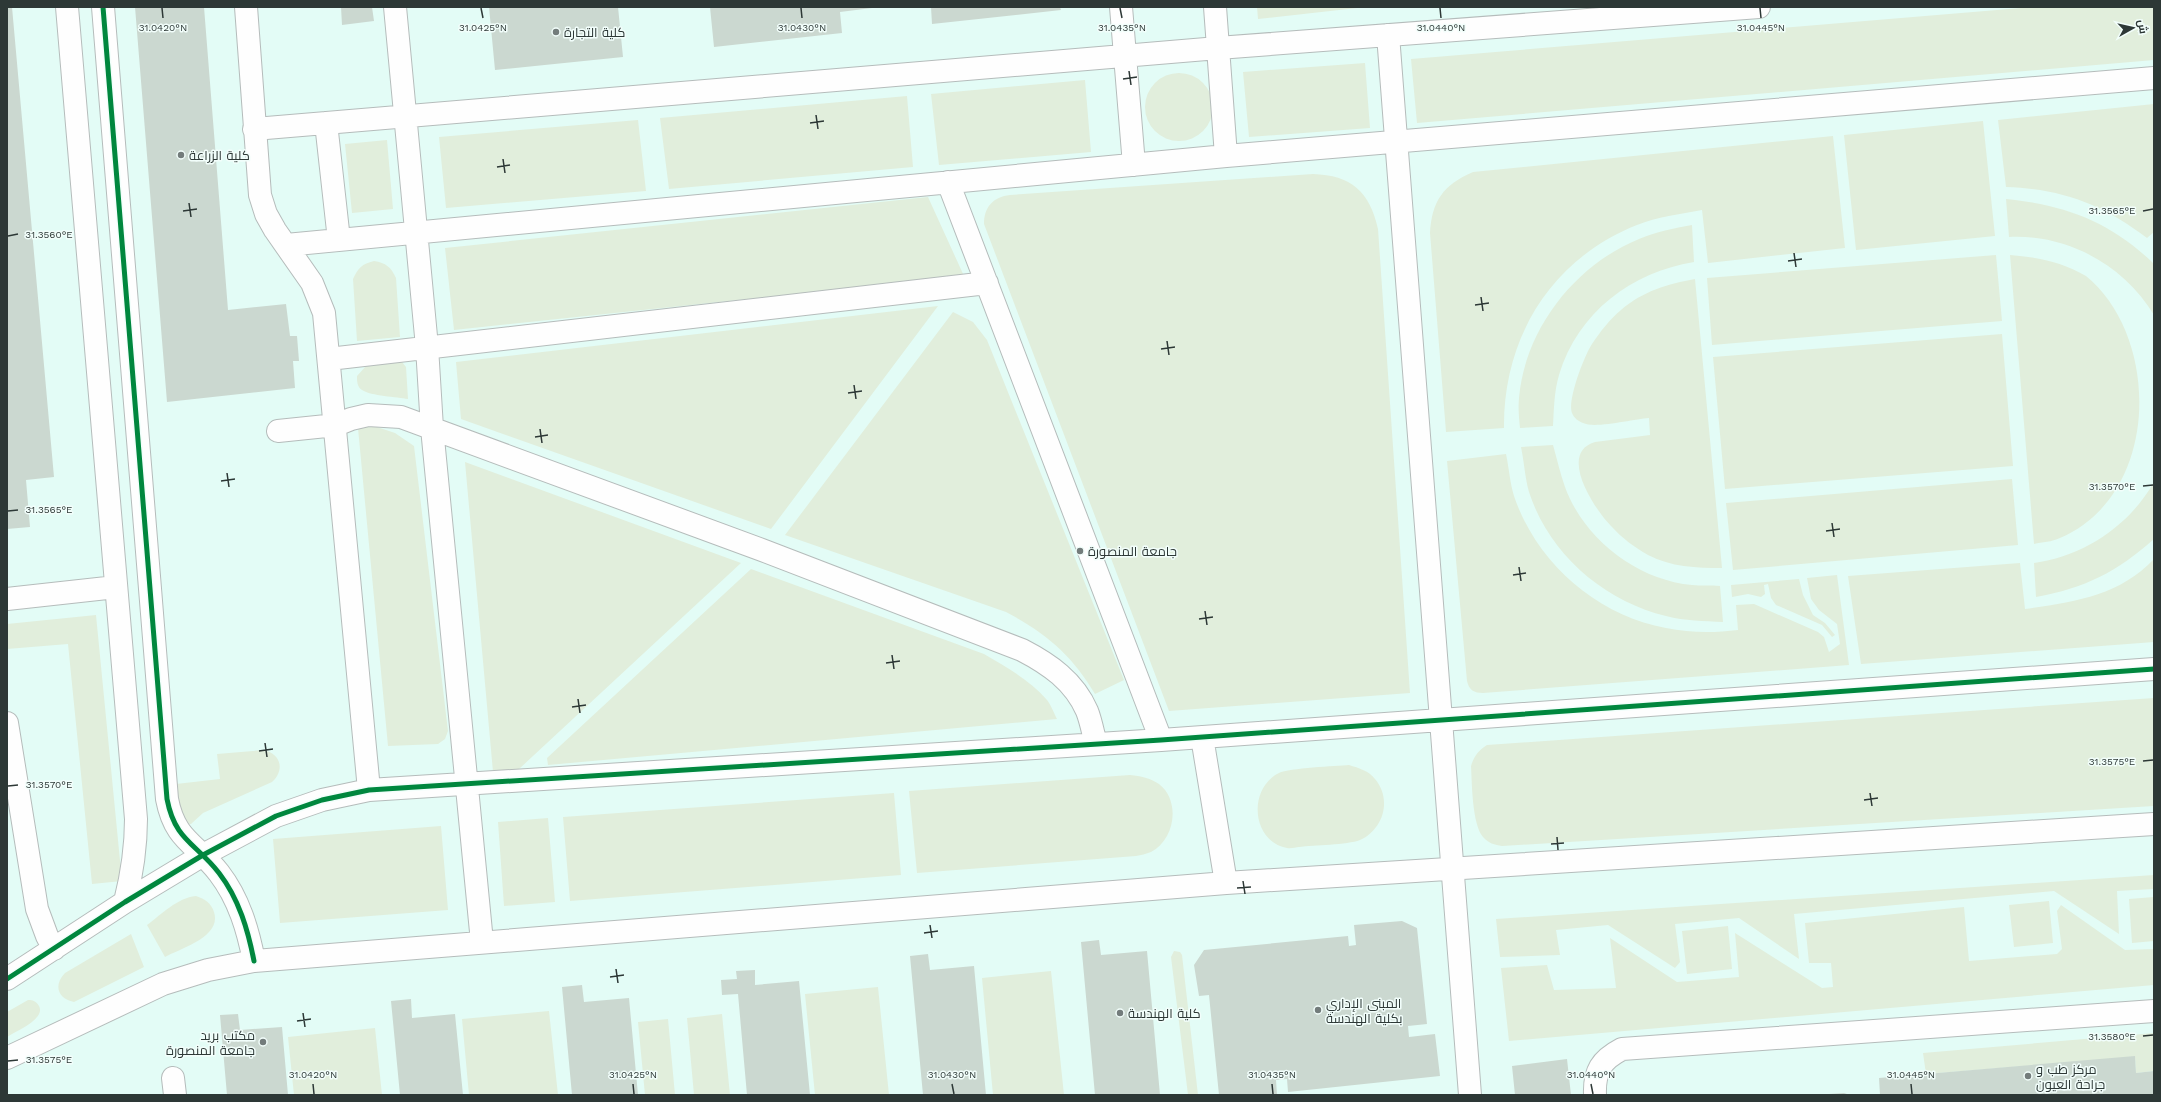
<svg xmlns="http://www.w3.org/2000/svg" width="2161" height="1102" viewBox="0 0 2161 1102" font-family="'Work Sans',Cairo,sans-serif">
<style>
.built{fill:#e3fcf6}
.green{fill:#e1eedc}
.building{fill:#cbd8d0}
.lines{fill:none;stroke-linecap:round;stroke-linejoin:round}
.minor-casing{stroke:#b5bcbb;stroke-width:24}
.minor{stroke:#fefefe;stroke-width:22}
.cycleway-casing{stroke:#f2fefb;stroke-width:8}
.cycleway{stroke:#00873e;stroke-width:5}
.ticks{fill:none;stroke:#2d3836;stroke-width:1.5}
.poi-dot{fill:#737c7b;stroke:#f2fefb;stroke-width:1.5}
.labels{text-anchor:middle;dominant-baseline:central;stroke-width:3;stroke-linejoin:round;paint-order:stroke}
.poi-label{font-size:13px;fill:#2d3836;stroke:#f2fefb;text-anchor:start}
.ticks-label{font-size:10px;text-anchor:middle;fill:#2d3836;stroke:#f2fefb;stroke-width:3;stroke-linejoin:round;paint-order:stroke}
</style>
<rect width="100%" height="100%" fill="#f5fbfa"/>
<!-- built -->
<path class="built" d="M 7,7 L 2154,7 L 2154,1095 L 7,1095 Z"/>
<!-- green -->
<path class="green" d="M 1257,7 L 1366,7 L 1258,19 Z
M 2033,7 L 2154,7 L 2154,60 L 1417,123 L 1411,59 Z
M 1365,63 L 1370,128 L 1249,137 L 1243,72 Z
M1145 107a34 34 0 1 1 68 0a34 34 0 1 1-68 0Z
M 1085,80 L 1091,152 L 939,165 L 931,94 Z
M 907,96 L 913,167 L 669,189 L 660,118 Z
M 2154,104 L 2154,232 L 2147,238 C 2102,204 2062,189 2006,187 L 1998,120 Z
M 638,120 L 646,191 L 446,208 L 439,137 Z
M 1983,121 L 1995,236 L 1856,250 L 1844,135 Z
M 1833,136 L 1845,248 L 1708,263 L 1702,210 C 1680,214 1657,217 1637,225 C 1551,259 1503,338 1504,428 L 1446,432 L 1430,233 C 1432,201 1443,185 1473,172 Z
M 387,140 L 393,209 L 352,213 L 345,144 Z
M 1313,174 C 1351,175 1370,192 1378,229 L 1410,693 L 1169,711 L 984,224 C 984,207 993,197 1010,195 Z
M 928,197 L 964,276 L 454,330 L 445,248 Z
M 2006,199 C 2066,205 2111,222 2154,264 L 2154,315 C 2124,265 2067,234 2009,237 Z
M 1692,225 L 1694,262 C 1632,272 1578,312 1559,375 C 1554,392 1554,409 1553,426 L 1520,428 C 1519,418 1518,408 1519,398 C 1525,329 1575,265 1639,239 C 1656,232 1674,228 1692,225 Z
M 1996,255 L 2002,321 L 1712,345 L 1707,278 Z
M 2010,255 C 2037,257 2062,262 2086,276 C 2161,337 2161,495 2060,538 C 2052,542 2042,542 2034,544 Z
M 374,261 C 386,263 391,267 396,278 L 400,337 L 357,341 L 353,279 C 358,268 362,264 374,261 Z
M 1695,279 L 1722,568 C 1696,568 1671,567 1648,555 C 1634,547 1622,538 1612,527 C 1595,510 1557,453 1595,442 L 1650,435 L 1649,418 C 1633,419 1595,429 1583,423 C 1578,421 1574,418 1572,413 C 1567,401 1584,356 1592,344 C 1600,332 1610,319 1621,310 C 1643,291 1668,284 1695,279 Z
M 938,306 L 771,529 L 461,419 L 456,362 Z
M 953,312 L 973,322 L 987,340 L 1124,680 L 1095,694 C 1072,655 1046,633 1006,612 L 785,535 Z
M 2002,334 L 2013,466 L 1725,489 L 1713,357 Z
M 402,362 L 406,367 L 408,399 C 397,397 371,396 362,390 C 357,387 357,381 357,376 L 366,366 Z
M 374,426 L 395,433 L 414,446 L 448,731 L 445,739 L 438,744 L 388,746 L 358,428 Z
M 1553,445 C 1557,459 1560,473 1565,487 C 1584,539 1637,580 1692,585 C 1701,586 1711,585 1720,586 L 1723,622 C 1704,621 1685,621 1666,616 C 1604,601 1549,554 1529,492 C 1525,478 1524,461 1521,447 Z
M 1506,454 C 1509,468 1510,483 1514,496 C 1536,562 1597,616 1666,628 C 1690,633 1714,633 1738,630 L 1736,605 L 1754,604 L 1818,632 L 1824,637 L 1829,652 L 1840,644 L 1837,624 L 1819,610 L 1811,599 L 1807,578 L 1837,575 L 1849,665 L 1483,693 C 1474,693 1469,690 1467,681 L 1447,461 Z
M 465,462 L 741,563 L 519,769 L 493,772 Z
M 2012,479 L 2018,545 L 1733,570 L 1726,503 Z
M 2154,482 L 2154,539 C 2117,572 2085,588 2036,597 L 2034,563 C 2084,556 2129,526 2154,482 Z
M 2154,559 L 2154,642 L 1861,664 L 1848,576 L 2020,563 L 2025,609 C 2074,602 2119,596 2154,559 Z
M 751,569 L 984,654 C 1006,667 1030,680 1047,700 C 1051,705 1054,713 1057,719 L 548,765 L 547,758 Z
M 1799,579 L 1803,595 L 1813,615 L 1825,623 L 1835,635 L 1832,637 L 1822,625 L 1776,605 L 1771,598 L 1768,584 L 1764,585 L 1765,594 L 1761,597 L 1748,594 L 1732,597 L 1731,585 Z
M 96,615 L 122,881 L 92,884 L 68,644 L 7,649 L 7,624 Z
M 2154,698 L 2154,806 L 1502,846 C 1495,845 1488,843 1483,837 C 1472,824 1472,783 1471,766 C 1474,756 1478,751 1487,745 Z
M 264,750 C 281,754 285,770 272,782 L 203,813 L 191,824 L 180,824 L 176,784 L 220,779 L 217,754 Z
M 1349,765 C 1359,768 1369,771 1375,779 C 1392,799 1384,829 1360,840 C 1347,845 1314,845 1299,847 C 1296,847 1291,849 1287,848 C 1252,842 1247,789 1279,773 C 1289,768 1336,766 1349,765 Z
M 1130,775 C 1141,776 1150,778 1159,784 C 1181,801 1175,840 1151,852 C 1146,854 1141,855 1136,856 L 917,873 L 909,791 Z
M 894,793 L 901,875 L 570,901 L 563,817 Z
M 548,818 L 555,902 L 504,906 L 498,822 Z
M 441,826 L 448,910 L 280,923 L 273,839 Z
M 2154,875 L 2154,889 L 2117,891 L 2119,934 L 2054,891 L 1794,914 L 1799,959 L 1739,918 L 1675,924 L 1680,962 L 1675,968 L 1608,925 L 1556,930 L 1560,955 L 1500,957 L 1496,919 Z
M 196,896 C 205,899 211,903 214,912 C 222,937 181,948 165,957 L 147,925 C 162,914 177,898 196,896 Z
M 2154,897 L 2154,941 L 2132,943 L 2129,899 Z
M 2049,901 L 2053,943 L 2014,947 L 2009,905 Z
M 2061,905 L 2125,950 L 2154,949 L 2154,985 L 1509,1041 L 1501,968 L 1547,965 L 1554,990 L 1616,988 L 1610,938 L 1677,982 L 1739,977 L 1735,933 L 1822,988 L 1833,987 L 1831,963 L 1809,963 L 1805,923 L 1964,907 L 1969,961 L 2057,954 L 2062,949 L 2057,911 Z
M 1728,926 L 1732,969 L 1687,974 L 1682,931 Z
M 131,934 L 144,967 L 74,1002 C 58,999 53,985 65,973 Z
M 1174,951 L 1180,952 L 1182,955 L 1198,1095 L 1188,1095 L 1171,957 Z
M 1051,971 L 1064,1095 L 993,1095 L 982,978 Z
M 878,987 L 889,1095 L 815,1095 L 805,994 Z
M 28,1000 C 33,1000 36,1001 39,1006 C 46,1019 16,1031 7,1037 L 7,1012 Z
M 549,1011 L 558,1095 L 469,1095 L 462,1019 Z
M 722,1014 L 730,1095 L 694,1095 L 687,1018 Z
M 668,1019 L 675,1095 L 645,1095 L 638,1022 Z
M 375,1028 L 382,1095 L 294,1095 L 288,1037 Z
M 2154,1033 L 2154,1071 L 2136,1073 L 2135,1057 L 1926,1074 L 1923,1053 Z"/>
<!-- building -->
<path class="building" d="M 7,7 L 12,7 L 54,477 L 26,480 L 30,527 L 7,529 Z
M 135,7 L 204,7 L 228,310 L 286,304 L 290,336 L 297,336 L 299,361 L 293,361 L 295,388 L 167,402 Z
M 341,7 L 372,7 L 374,21 L 342,25 Z
M 489,7 L 618,7 L 623,57 L 495,70 Z
M 710,7 L 872,7 L 872,8 L 840,12 L 842,33 L 714,47 Z
M 931,7 L 1060,7 L 1061,10 L 932,24 Z
M 1402,921 L 1417,928 L 1427,1024 L 1408,1026 L 1409,1037 L 1435,1034 L 1440,1076 L 1288,1092 L 1287,1079 L 1276,1080 L 1277,1095 L 1219,1095 L 1209,995 L 1199,996 L 1194,965 L 1204,950 L 1348,936 L 1349,946 L 1356,945 L 1354,925 Z
M 1099,940 L 1101,955 L 1147,951 L 1160,1095 L 1095,1095 L 1081,942 Z
M 928,954 L 930,970 L 974,966 L 986,1095 L 923,1095 L 910,956 Z
M 755,970 L 755,985 L 799,981 L 810,1095 L 747,1095 L 738,994 L 722,995 L 721,980 L 737,979 L 736,971 Z
M 582,985 L 584,1002 L 629,998 L 638,1095 L 572,1095 L 562,987 Z
M 411,999 L 412,1018 L 455,1014 L 463,1095 L 400,1095 L 391,1001 Z
M 238,1014 L 240,1030 L 282,1027 L 288,1095 L 227,1095 L 220,1015 Z
M 2135,1056 L 2136,1073 L 2154,1071 L 2154,1095 L 1880,1095 L 1879,1078 Z
M 1567,1059 L 1571,1095 L 1515,1095 L 1512,1066 Z
M 1844,1093 L 1850,1095 L 1829,1095 L 1829,1094 Z"/>
<g class="lines">
<defs>
<path id="minor" d="M 67,7 L 136,819 C 136,848 132,874 125,902
M 103,7 L 167,799 C 175,841 196,843 219,873 C 239,899 248,930 254,961
M 246,7 L 260,195 L 266,214 L 275,230 L 312,283 L 324,313 L 369,790
M 395,7 L 427,347 L 432,428 L 482,942
M 1121,7 L 1134,165
M 1215,7 L 1226,156
M 1388,35 L 1470,1095
M 326,123 L 339,240
M 254,129 L 1218,48 L 1759,7
M 948,182 L 1161,740
M 286,245 L 1226,156 L 2154,78
M 329,359 L 987,283
M 278,431 L 336,425 L 351,419 L 368,415 L 401,417 L 762,550 L 1022,650 C 1049,664 1074,681 1087,711 C 1091,721 1093,733 1096,744
M 7,599 L 116,587
M 7,723 L 37,909 L 47,936 L 54,949
M 1202,737 L 1226,883
M 7,979 L 125,902 L 203,855 L 276,816 L 322,800 L 369,790 L 1161,740 L 2154,669
M 7,1058 L 163,984 L 208,970 L 254,961 L 1226,883 L 2154,824
M 173,1078 L 175,1095
M 1595,1095 C 1594,1071 1601,1060 1622,1049 L 2154,1011"/>
</defs>
<!-- minor casing -->
<use href="#minor" class="minor-casing"/>
<!-- minor -->
<use href="#minor" class="minor"/>
<defs>
<path id="cycleway" d="M 103,7 L 167,799 C 175,841 196,843 219,873 C 239,899 248,930 254,961
M 7,979 L 125,902 L 203,855 L 276,816 L 322,800 L 369,790 L 1161,740 L 2154,669"/>
</defs>
<!-- cycleway casing -->
<use href="#cycleway" class="cycleway-casing"/>
<!-- cycleway -->
<use href="#cycleway" class="cycleway"/>
</g>
<!-- ticks -->
<path class="ticks" d="M 162,8 L 163,18M 481,8 L 483,18M 801,8 L 802,18M 1120,8 L 1122,18M 1440,8 L 1441,18M 1760,8 L 1761,18M 1129,71 L 1131,85M 1123,79 L 1137,77M 816,115 L 818,129M 810,123 L 824,121M 503,159 L 505,173M 497,167 L 510,165M 189,203 L 191,217M 183,211 L 197,209M 2143,211 L 2153,209M 8,236 L 18,234M 1794,253 L 1796,267M 1788,261 L 1802,259M 1481,297 L 1483,311M 1475,305 L 1489,303M 1167,341 L 1169,355M 1161,349 L 1175,347M 854,385 L 856,399M 848,393 L 862,391M 540,429 L 542,443M 535,437 L 548,435M 227,473 L 229,487M 221,481 L 235,479M 2143,486 L 2153,485M 8,511 L 18,510M 1832,523 L 1834,537M 1826,531 L 1840,529M 1519,567 L 1521,581M 1513,575 L 1526,573M 1205,611 L 1207,625M 1199,619 L 1213,617M 892,655 L 894,669M 886,663 L 900,661M 578,699 L 580,713M 572,707 L 586,705M 265,743 L 267,757M 259,751 L 273,749M 2143,761 L 2153,760M 8,786 L 18,785M 1870,793 L 1872,806M 1864,800 L 1878,798M 1557,837 L 1558,850M 1551,844 L 1564,843M 1243,881 L 1245,894M 1237,888 L 1251,887M 930,925 L 932,938M 924,933 L 938,931M 616,969 L 618,983M 610,977 L 624,975M 303,1013 L 305,1027M 297,1021 L 311,1019M 2143,1036 L 2153,1035M 8,1061 L 18,1060M 313,1084 L 314,1094M 633,1084 L 634,1094M 952,1084 L 954,1094M 1272,1084 L 1273,1094M 1591,1084 L 1593,1094M 1911,1084 L 1912,1094"/>
<!-- markers -->
<g class="poi-dot">
<circle cx="556" cy="32" r="4"/>
<circle cx="181" cy="155" r="4"/>
<circle cx="1080" cy="551" r="4"/>
<circle cx="1318" cy="1010" r="4"/>
<circle cx="1120" cy="1013" r="4"/>
<circle cx="263" cy="1042" r="4"/>
<circle cx="2028" cy="1076" r="4"/>
</g>
<g class="labels">
<!-- poi labels -->
<g class="poi-label">
<text x="564" y="32">كلية التجارة</text>
<text x="189" y="155">كلية الزراعة</text>
<text x="1088" y="551">جامعة المنصورة</text>
<text x="1326" y="1003">المبنى الإداري<tspan x="1326" dy="15">بكلية الهندسة</tspan></text>
<text x="1128" y="1013">كلية الهندسة</text>
<text x="255" y="1035" text-anchor="end">مكتب بريد<tspan x="255" dy="15">جامعة المنصورة</tspan></text>
<text x="2036" y="1069">مركز طب و<tspan x="2036" dy="15">جراحة العيون</tspan></text>
</g>
</g>
<g class="ticks-label">
<text x="163" y="31">31.0420°N</text>
<text x="483" y="31">31.0425°N</text>
<text x="802" y="31">31.0430°N</text>
<text x="1122" y="31">31.0435°N</text>
<text x="1441" y="31">31.0440°N</text>
<text x="1761" y="31">31.0445°N</text>
<text x="2112" y="214">31.3565°E</text>
<text x="49" y="238">31.3560°E</text>
<text x="2112" y="490">31.3570°E</text>
<text x="49" y="513">31.3565°E</text>
<text x="2112" y="765">31.3575°E</text>
<text x="49" y="788">31.3570°E</text>
<text x="2112" y="1040">31.3580°E</text>
<text x="49" y="1063">31.3575°E</text>
<text x="313" y="1078">31.0420°N</text>
<text x="633" y="1078">31.0425°N</text>
<text x="952" y="1078">31.0430°N</text>
<text x="1272" y="1078">31.0435°N</text>
<text x="1591" y="1078">31.0440°N</text>
<text x="1911" y="1078">31.0445°N</text>
</g>
<!-- border -->
<rect width="2161" height="1102" fill="none" stroke="#2d3836" stroke-width="16"/>
<!-- north arrow -->
<g transform="translate(2133 28) rotate(82)" stroke="#f2fefb" stroke-width="3" paint-order="stroke">
<path d="M0-3L7 15L0 10L-7 15Z" fill="#2d3836"/>
<text y="-6" font-size="11" font-weight="bold" text-anchor="middle" fill="#2d3836">ش</text>
</g>
</svg>
